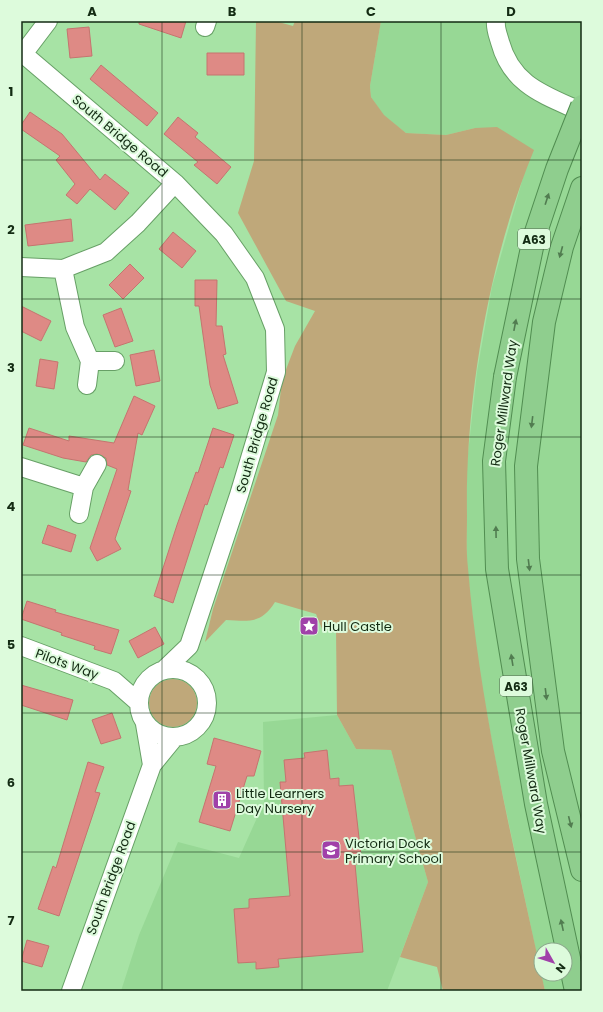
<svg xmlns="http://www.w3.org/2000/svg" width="603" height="1012" viewBox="0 0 603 1012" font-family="Poppins,sans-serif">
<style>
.built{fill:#97d895}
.green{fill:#bfa87a}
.building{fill:#de8a85;stroke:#c5746f}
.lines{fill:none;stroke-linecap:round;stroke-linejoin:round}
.minor-casing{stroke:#67a066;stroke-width:20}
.trunk-casing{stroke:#518d51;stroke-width:24}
.minor{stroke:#fff;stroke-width:18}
.trunk{stroke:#8fce8e;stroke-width:22}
.trunk-bridge-casing{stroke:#518d51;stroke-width:24;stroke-linecap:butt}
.trunk-bridge{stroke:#8fce8e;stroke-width:22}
.oneway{fill:#517c50}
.grid{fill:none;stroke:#132b13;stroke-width:1;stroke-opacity:0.55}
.labels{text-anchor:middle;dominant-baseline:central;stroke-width:4;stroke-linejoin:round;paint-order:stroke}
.shield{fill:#ddfbdc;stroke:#50694f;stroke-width:1}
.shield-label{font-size:12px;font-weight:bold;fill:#132b13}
.street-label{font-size:13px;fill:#132b13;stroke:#ddfbdc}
.poi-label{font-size:13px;fill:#132b13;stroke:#ddfbdc;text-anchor:start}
.neatline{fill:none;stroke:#132b13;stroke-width:1.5}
.grid-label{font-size:13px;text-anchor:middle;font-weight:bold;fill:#132b13}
</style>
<rect width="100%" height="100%" fill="#a7e3a5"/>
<!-- built -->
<path class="built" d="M 381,21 L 582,21 L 582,991 L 545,991 L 541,974 L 565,974 L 565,950 L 541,950 L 541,974 L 497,768 L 478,667 L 467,565 L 466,472 L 477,372 L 492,287 L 524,174 L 533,150 L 475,128 L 446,135 L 406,133 L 383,115 L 371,97 L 370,86 Z
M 337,715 L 356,749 L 391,750 L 428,882 L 387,991 L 121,991 L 139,935 L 178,842 L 239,858 L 264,802 L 263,722 Z"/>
<!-- green -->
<path class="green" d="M 256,21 L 275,21 L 293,26 L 295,21 L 381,21 L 370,86 L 371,97 L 384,115 L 406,133 L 446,135 L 475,128 L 497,127 L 534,150 C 489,259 465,399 467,516 C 467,533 466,551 468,568 C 480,711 515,851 545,991 L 443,991 L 437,967 L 400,957 L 428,882 L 391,750 L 356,749 L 337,715 L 336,630 L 322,629 L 316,614 L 275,602 C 261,624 250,621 226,620 L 205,642 L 213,609 L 278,415 L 282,380 L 295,346 L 315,311 L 286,301 L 238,213 L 254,161 Z
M149 703a24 24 0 1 1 48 0a24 24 0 1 1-48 0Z"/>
<!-- building -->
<path class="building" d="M 139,21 L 186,21 L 181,38 L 139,24 Z
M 89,27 L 92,56 L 70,58 L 67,29 Z
M 207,53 L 244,53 L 244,75 L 207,75 Z
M 101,65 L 158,113 L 147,126 L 90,79 Z
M 30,112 L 62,134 L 100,180 L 105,174 L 129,193 L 115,210 L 90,189 L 77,204 L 66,195 L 75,184 L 56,160 L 60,156 L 21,129 L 21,125 Z
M 178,117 L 198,133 L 195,137 L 231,167 L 217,184 L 194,165 L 198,162 L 164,134 Z
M 71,219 L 73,241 L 28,246 L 25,225 Z
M 173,232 L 196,251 L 182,268 L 159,249 Z
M 130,264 L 144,278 L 123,299 L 109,285 Z
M 195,280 L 217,280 L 216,326 L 222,326 L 226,354 L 223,355 L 238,403 L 218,409 L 210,385 L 199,306 L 195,306 Z
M 21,306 L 51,321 L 41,341 L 21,331 Z
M 121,308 L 133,341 L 115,347 L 103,315 Z
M 154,350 L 160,381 L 136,386 L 130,355 Z
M 40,359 L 58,362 L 54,389 L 36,386 Z
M 134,396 L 155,406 L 142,435 L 138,433 L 128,490 L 131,491 L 115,539 L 121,549 L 97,561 L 90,548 L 117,469 L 107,465 L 106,458 L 97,454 L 91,455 L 86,462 L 63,458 L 23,445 L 29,428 L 69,441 L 69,436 L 114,443 Z
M 213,428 L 234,435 L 223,468 L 220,467 L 207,505 L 205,504 L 173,603 L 154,596 L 177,525 L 196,472 L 198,473 Z
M 48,525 L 76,535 L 71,552 L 42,543 Z
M 27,601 L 56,610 L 55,612 L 119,630 L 111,654 L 94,649 L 95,646 L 61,635 L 62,633 L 21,619 Z
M 155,627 L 164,644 L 138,658 L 129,641 Z
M 21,685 L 73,700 L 67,720 L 21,705 Z
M 112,713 L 121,738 L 101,744 L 92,720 Z
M 214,738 L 261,751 L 254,776 L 247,776 L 230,831 L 199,822 L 216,766 L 207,764 Z
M 327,750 L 330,779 L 339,778 L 339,786 L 353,785 L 362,864 L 355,864 L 363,952 L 278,959 L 279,967 L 256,969 L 256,962 L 238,963 L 234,909 L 249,908 L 249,899 L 290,896 L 280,782 L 286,782 L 284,760 L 305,758 L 304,753 Z
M 88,762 L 104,767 L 95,792 L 100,793 L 59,916 L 38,909 L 53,866 L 56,868 Z
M 27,940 L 49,946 L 42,967 L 21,961 Z"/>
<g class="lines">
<defs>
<path id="minor" d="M 496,21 C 495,28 498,35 500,42 C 512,86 545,95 582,112
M 205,27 L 207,21
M 21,52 L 175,183 L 224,234 L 255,278 L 275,329 L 276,372 L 239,495 L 189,646 L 165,669
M 23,54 L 48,21
M 21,267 L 63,269 L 106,252 L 138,223 L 175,183
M 63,269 L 75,327 L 90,361
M 87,385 L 90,361 L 115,361
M 21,467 L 84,487
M 79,514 L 84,487 L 97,464
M 21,646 L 114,681 L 138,702
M139 703a34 34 0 1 1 68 0a34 34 0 1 1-68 0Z
M 145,724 L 152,765
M 71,991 L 152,765 L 174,738"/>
<path id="trunk" d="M 582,188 L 562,247 L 544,322 L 526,466 L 528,559 L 553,751 L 582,870
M 505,377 L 494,461 L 497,569 L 536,804 L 576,991"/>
</defs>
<!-- minor casing -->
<use href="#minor" class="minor-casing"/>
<!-- trunk casing -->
<use href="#trunk" class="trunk-casing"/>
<!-- minor -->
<use href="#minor" class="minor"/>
<!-- trunk -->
<use href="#trunk" class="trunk"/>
<defs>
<path id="trunk-bridge" d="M 505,377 L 534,238 L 557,169 L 582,106"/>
</defs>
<!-- trunk-bridge casing -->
<use href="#trunk-bridge" class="trunk-bridge-casing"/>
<!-- trunk-bridge -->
<use href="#trunk-bridge" class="trunk-bridge"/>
</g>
<!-- one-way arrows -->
<defs><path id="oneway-solid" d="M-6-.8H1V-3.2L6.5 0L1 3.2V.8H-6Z"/></defs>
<g class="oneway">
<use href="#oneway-solid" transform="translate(547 199) rotate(-72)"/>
<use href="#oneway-solid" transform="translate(561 252) rotate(105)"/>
<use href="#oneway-solid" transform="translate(515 325) rotate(-79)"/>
<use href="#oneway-solid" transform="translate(532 422) rotate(97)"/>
<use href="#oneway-solid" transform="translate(496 532) rotate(-91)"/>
<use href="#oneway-solid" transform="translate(529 565) rotate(83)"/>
<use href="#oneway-solid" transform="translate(512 660) rotate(-99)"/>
<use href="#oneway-solid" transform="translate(546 694) rotate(83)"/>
<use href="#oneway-solid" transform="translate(570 822) rotate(76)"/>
<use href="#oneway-solid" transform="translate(562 925) rotate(-102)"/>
</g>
<!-- grid -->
<path class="grid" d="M 162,21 L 162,991M 302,21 L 302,991M 441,21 L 441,991M 21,160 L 582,160M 21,299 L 582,299M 21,437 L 582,437M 21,575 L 582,575M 21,713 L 582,713M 21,852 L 582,852"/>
<!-- icons -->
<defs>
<symbol id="sight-square" viewBox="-11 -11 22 22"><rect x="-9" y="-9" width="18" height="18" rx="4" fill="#a041a9" stroke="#ddfbdc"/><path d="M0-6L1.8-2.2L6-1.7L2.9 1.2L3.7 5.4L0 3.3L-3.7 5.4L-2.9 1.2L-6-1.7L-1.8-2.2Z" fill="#fff"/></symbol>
<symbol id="building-square" viewBox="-11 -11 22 22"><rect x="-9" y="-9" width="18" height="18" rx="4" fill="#a041a9" stroke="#ddfbdc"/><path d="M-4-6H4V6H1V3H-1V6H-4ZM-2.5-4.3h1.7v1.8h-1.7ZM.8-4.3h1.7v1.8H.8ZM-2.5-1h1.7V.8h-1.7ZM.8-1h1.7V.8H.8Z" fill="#fff"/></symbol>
<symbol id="school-square" viewBox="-11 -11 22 22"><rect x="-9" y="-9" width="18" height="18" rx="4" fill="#a041a9" stroke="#ddfbdc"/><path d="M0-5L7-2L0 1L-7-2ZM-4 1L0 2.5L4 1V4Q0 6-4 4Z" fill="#fff"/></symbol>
</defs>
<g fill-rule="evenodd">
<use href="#sight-square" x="298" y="615" width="22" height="22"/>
<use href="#building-square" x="211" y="789" width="22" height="22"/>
<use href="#school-square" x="320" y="839" width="22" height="22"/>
</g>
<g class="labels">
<!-- shield labels -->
<g class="shield">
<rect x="518" y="229" width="32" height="20" rx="3"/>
<rect x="500" y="676" width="32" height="20" rx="3"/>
</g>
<g class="shield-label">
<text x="534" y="239">A63</text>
<text x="516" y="686">A63</text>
</g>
<!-- street labels -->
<g class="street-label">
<text transform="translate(120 136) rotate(40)">South Bridge Road</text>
<text transform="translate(504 403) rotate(-82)">Roger Millward Way</text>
<text transform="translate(257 435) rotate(-74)">South Bridge Road</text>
<text transform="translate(67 664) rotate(20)">Pilots Way</text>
<text transform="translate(531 771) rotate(80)">Roger Millward Way</text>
<text transform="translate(111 878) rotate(-70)">South Bridge Road</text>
</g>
<!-- poi labels -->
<g class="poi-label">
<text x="323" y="626">Hull Castle</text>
<text x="236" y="793">Little Learners<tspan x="236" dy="15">Day Nursery</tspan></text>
<text x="345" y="843">Victoria Dock<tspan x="345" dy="15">Primary School</tspan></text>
</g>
</g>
<!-- border -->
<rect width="603" height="1012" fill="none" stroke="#ddfbdc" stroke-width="44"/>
<!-- north arrow -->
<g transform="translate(553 962) rotate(129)"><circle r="19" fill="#ddfbdc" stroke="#8ca88c"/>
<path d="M0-3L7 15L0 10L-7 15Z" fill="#a041a9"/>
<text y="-6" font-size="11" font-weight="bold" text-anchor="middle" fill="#132b13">N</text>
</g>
<rect x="22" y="22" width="559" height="968" class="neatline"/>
<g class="grid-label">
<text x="92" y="16">A</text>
<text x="232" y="16">B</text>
<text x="371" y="16">C</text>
<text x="511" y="16">D</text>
<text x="11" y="96">1</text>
<text x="11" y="234">2</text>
<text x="11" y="372">3</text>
<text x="11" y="511">4</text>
<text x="11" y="649">5</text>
<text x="11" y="787">6</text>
<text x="11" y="925">7</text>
</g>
</svg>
